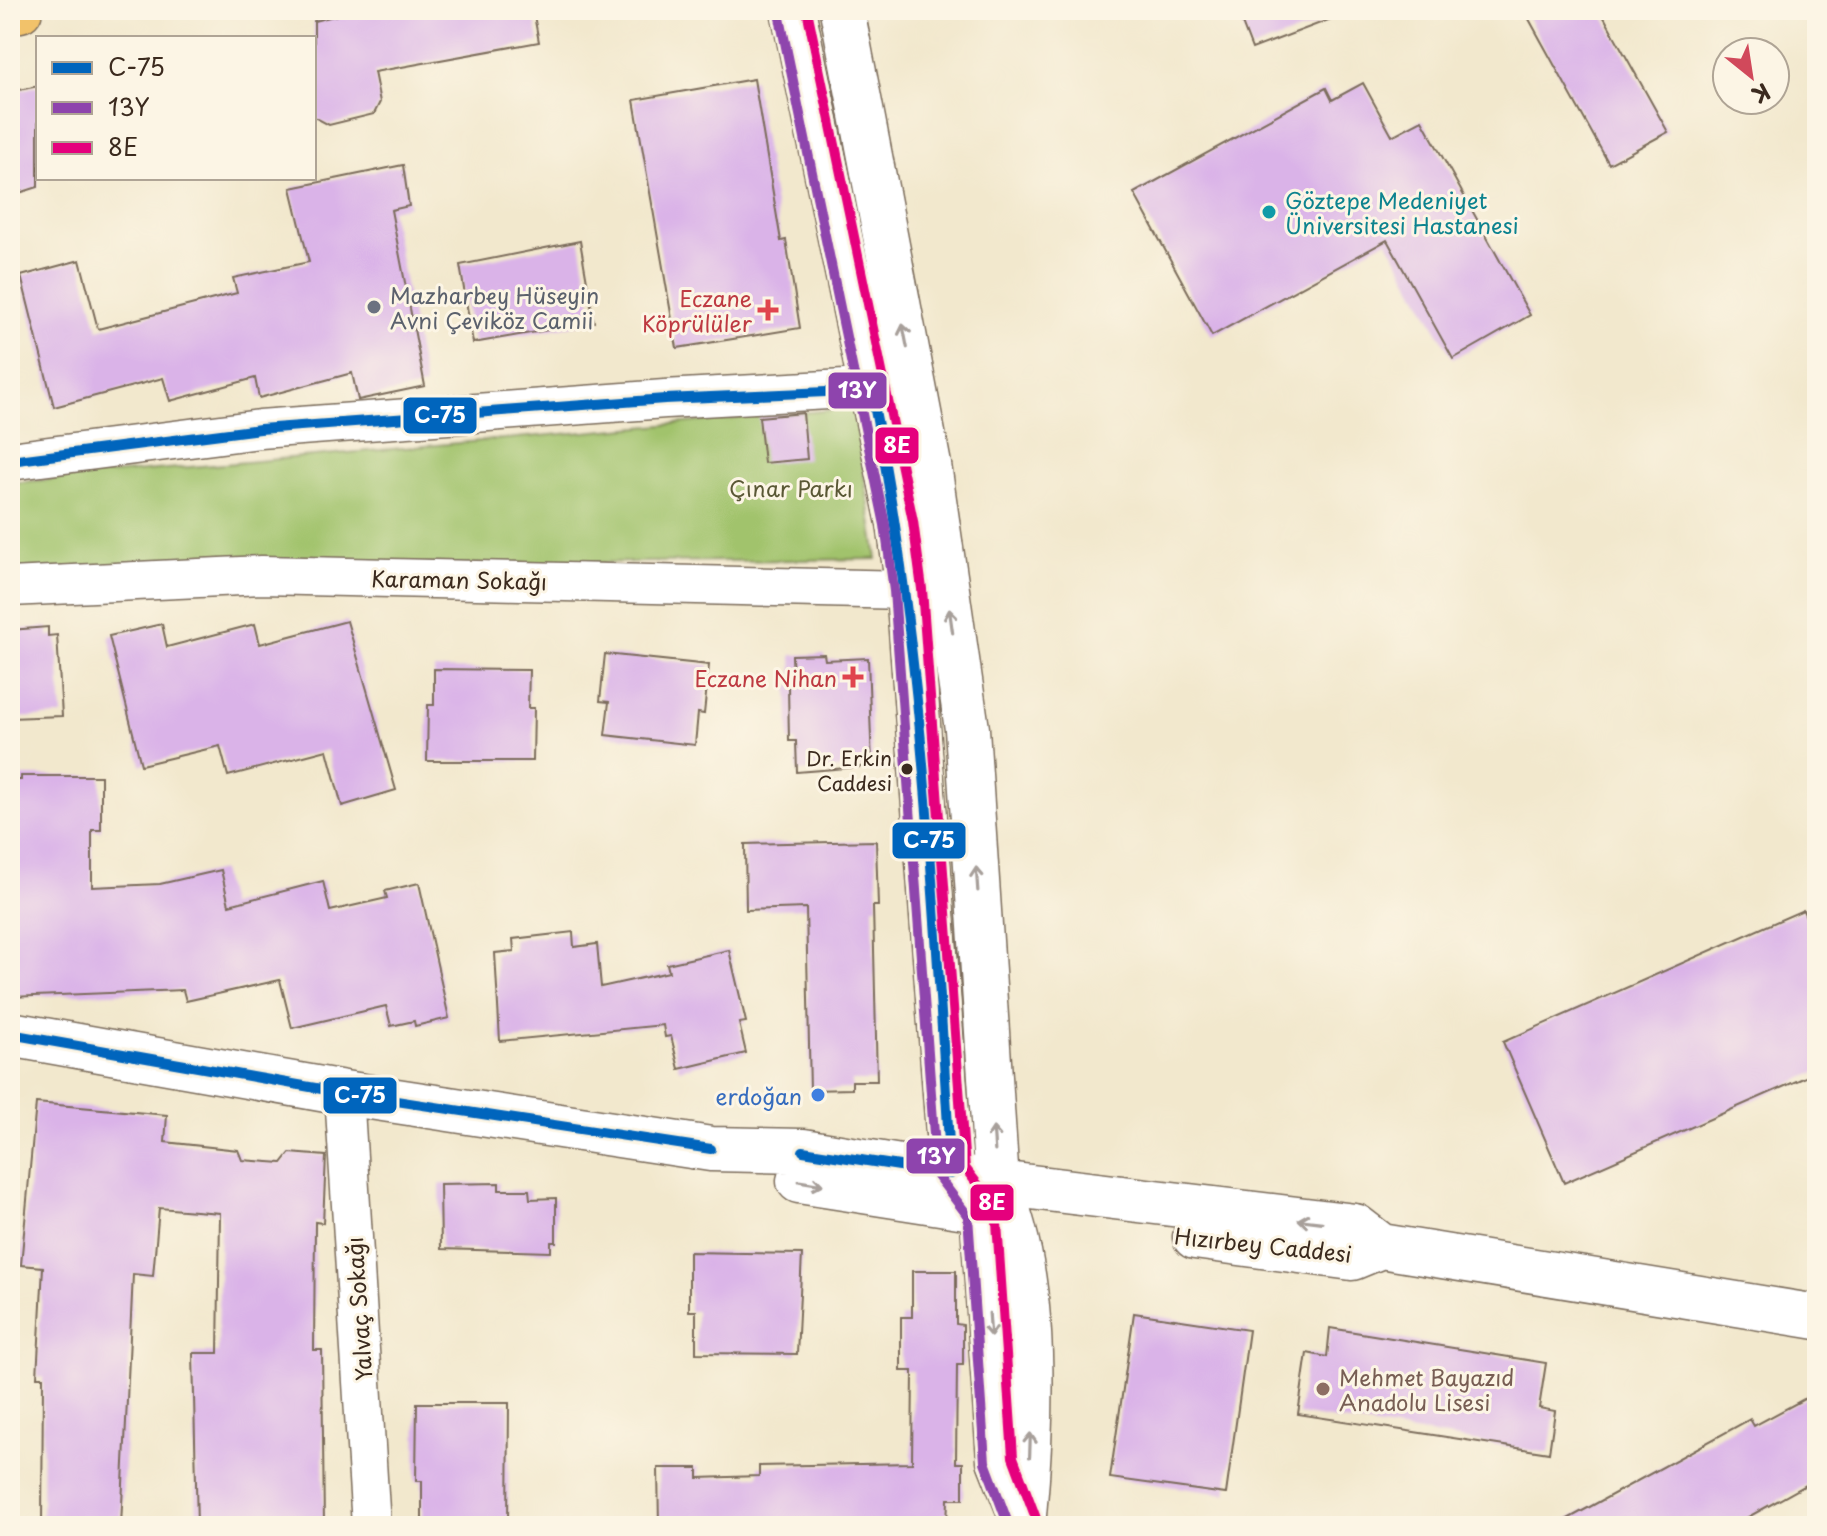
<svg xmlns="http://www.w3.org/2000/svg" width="1827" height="1536" viewBox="0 0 1827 1536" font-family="'Playpen Sans',sans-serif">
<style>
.green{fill:#a1c36c;stroke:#6e7645;stroke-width:2}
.building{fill:#dab3e8}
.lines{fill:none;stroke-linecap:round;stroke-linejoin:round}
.minor-casing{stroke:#7b6c5b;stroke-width:41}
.tertiary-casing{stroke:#7b6c5b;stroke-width:47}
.primary-casing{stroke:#7b6c5b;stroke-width:47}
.minor{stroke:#fff;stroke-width:38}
.tertiary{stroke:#fff;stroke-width:44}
.primary{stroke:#f2c26a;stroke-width:44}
.bus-1-casing{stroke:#fcf5e5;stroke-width:16}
.bus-2-casing{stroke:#fcf5e5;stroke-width:16}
.bus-3-casing{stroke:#fcf5e5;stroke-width:16}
.bus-1{stroke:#0065bd;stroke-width:10}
.bus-2{stroke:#8e44ad;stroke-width:10}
.bus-3{stroke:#e5007d;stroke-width:10}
.oneway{stroke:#a79f9a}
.culture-dot{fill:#0f9aa8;stroke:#fcf5e5;stroke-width:3}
.worship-dot{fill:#6b7280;stroke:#fcf5e5;stroke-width:3}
.health-dot{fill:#e0444e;stroke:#fcf5e5;stroke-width:3}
.bus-dot{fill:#3b2a1e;stroke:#fcf5e5;stroke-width:3}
.shop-dot{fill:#3f7fe0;stroke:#fcf5e5;stroke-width:3}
.education-dot{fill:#8d6e63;stroke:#fcf5e5;stroke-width:3}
.labels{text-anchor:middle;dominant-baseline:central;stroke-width:6;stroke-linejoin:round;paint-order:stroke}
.bus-label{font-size:20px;fill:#3b2a1e;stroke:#fcf5e5;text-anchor:end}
.culture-label{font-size:22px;fill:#0d838f;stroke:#fcf5e5;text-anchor:start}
.worship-label{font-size:22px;fill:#5b616d;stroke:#fcf5e5;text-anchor:start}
.health-label{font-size:22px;fill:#be3a42;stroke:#fcf5e5;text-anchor:end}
.park-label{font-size:22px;fill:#5a5835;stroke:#fcf5e5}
.street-label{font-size:22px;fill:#3b2a1e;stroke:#fcf5e5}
.shop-label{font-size:22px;fill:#366cbe;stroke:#fcf5e5;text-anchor:end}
.education-label{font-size:22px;fill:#785e54;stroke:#fcf5e5;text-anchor:start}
.line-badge{stroke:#fcf5e5;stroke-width:3}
.badge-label{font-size:22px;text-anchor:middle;font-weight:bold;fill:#fff}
</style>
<rect width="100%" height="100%" fill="#fcf5e5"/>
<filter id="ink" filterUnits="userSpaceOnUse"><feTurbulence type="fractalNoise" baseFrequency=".0125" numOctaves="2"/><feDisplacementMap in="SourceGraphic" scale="16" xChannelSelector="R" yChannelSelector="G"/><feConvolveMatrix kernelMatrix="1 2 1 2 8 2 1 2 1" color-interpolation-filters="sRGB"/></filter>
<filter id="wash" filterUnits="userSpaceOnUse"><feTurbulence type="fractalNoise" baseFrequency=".006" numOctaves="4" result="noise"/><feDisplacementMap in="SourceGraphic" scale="32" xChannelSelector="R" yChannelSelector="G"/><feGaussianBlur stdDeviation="1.8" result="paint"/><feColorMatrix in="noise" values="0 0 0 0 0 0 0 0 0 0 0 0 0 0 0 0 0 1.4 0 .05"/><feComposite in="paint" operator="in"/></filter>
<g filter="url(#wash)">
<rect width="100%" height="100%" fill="#f2e8cd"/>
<!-- green -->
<path class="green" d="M 854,408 L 877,559 L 10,570 L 10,483 Z"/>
<g id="blocks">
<!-- building -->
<path class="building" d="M 357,10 L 533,10 L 539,42 L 374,72 L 380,102 L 374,114 L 329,125 L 314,117 L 314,21 Z
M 1237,10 L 1346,10 L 1347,13 L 1252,49 Z
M 1524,10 L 1600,10 L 1668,132 L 1609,164 Z
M 754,79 L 781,241 L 786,240 L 800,328 L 677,348 L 634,100 Z
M 1363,83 L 1392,136 L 1422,120 L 1530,315 L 1453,359 L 1387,240 L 1212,336 L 1134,193 L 1326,88 L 1332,100 Z
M 38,86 L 38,187 L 10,196 L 10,92 Z
M 403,165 L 409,206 L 391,210 L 425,386 L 358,400 L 352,373 L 259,398 L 255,378 L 170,401 L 163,378 L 54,407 L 21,276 L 80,260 L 98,329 L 237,293 L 233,278 L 309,262 L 291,188 Z
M 580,241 L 594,322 L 473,343 L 460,265 Z
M 803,413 L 807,459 L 764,463 L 759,417 Z
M 347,621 L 396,790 L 342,806 L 327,750 L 228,776 L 220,746 L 141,765 L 109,636 L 162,624 L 167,647 L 255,624 L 260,644 Z
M 48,627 L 48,636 L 57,635 L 62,716 L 10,718 L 10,630 Z
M 605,654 L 709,665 L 704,714 L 698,713 L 695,745 L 605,735 L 609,702 L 600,701 Z
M 824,654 L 825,660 L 868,658 L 872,766 L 797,772 L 796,741 L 789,741 L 788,685 L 793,685 L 792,655 Z
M 434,669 L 529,670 L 528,708 L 534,708 L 533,761 L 427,761 L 428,705 L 434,705 Z
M 21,776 L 101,776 L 101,830 L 92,830 L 92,887 L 160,884 L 221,870 L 229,905 L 323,881 L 330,911 L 387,898 L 385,891 L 419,883 L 449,1018 L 415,1026 L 414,1021 L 391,1026 L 386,1006 L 292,1028 L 280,980 L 186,1001 L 183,990 L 10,997 L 10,780 L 21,780 Z
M 876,841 L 878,906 L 873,906 L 877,1081 L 852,1081 L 852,1089 L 810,1090 L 806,908 L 746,910 L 745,844 Z
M 1803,910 L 1817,942 L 1817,1072 L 1564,1183 L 1503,1042 Z
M 573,932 L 574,947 L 597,944 L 601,987 L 669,972 L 667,964 L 729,950 L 746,1022 L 739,1023 L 746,1053 L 679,1069 L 671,1036 L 665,1037 L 663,1025 L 500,1041 L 495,953 L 514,951 L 513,939 Z
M 36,1103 L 167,1115 L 165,1142 L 238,1150 L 242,1160 L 282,1163 L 290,1153 L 326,1156 L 323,1223 L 315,1222 L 314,1350 L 322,1350 L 324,1526 L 197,1526 L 193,1353 L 218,1353 L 220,1213 L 159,1208 L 153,1276 L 133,1274 L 121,1526 L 42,1526 L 43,1377 L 37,1377 L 43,1267 L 21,1265 Z
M 499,1183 L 499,1190 L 529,1190 L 530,1199 L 556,1198 L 556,1242 L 551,1242 L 551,1252 L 441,1249 L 440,1184 Z
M 689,1252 L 802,1254 L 797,1354 L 696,1353 L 696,1311 L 689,1311 Z
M 912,1271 L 956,1271 L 956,1324 L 963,1325 L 963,1365 L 957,1365 L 956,1463 L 963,1463 L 963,1499 L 948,1499 L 947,1526 L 659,1526 L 658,1468 L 698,1468 L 698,1478 L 759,1476 L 759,1466 L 912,1463 L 913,1371 L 901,1371 L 901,1317 L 912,1317 Z
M 1134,1313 L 1249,1330 L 1226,1494 L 1110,1478 Z
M 1330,1328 L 1546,1363 L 1539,1408 L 1555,1411 L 1549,1453 L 1298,1414 L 1307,1353 L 1327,1357 Z
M 1817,1392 L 1817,1479 L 1732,1526 L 1555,1526 L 1750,1419 L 1754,1426 Z
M 417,1403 L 509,1403 L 508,1526 L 422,1526 L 422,1481 L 416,1481 Z"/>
</g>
</g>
<g filter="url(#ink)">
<use href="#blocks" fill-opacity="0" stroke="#7b6c5b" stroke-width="2"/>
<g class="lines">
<defs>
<path id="minor" d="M 10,461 L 260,429 L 665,399 L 900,386
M 10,587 L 262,575 L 908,590
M 344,1093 L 371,1526"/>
<path id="tertiary" d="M 793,10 L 899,523 L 908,590 L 951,1174 L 982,1210 L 999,1460 L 1024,1523
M 842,10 L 929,465 L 967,729 L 997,1183 C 1039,1271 1033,1418 1024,1515
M 10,1034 L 344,1093 L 711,1149 L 803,1151 L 997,1183 L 1355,1226 L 1381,1246
M 799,1181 L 992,1211
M 1195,1237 L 1352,1258 L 1381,1246 L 1817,1317"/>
<path id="primary" d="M 10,12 L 20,10"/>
</defs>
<!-- minor casing -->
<use href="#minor" class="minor-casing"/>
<!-- tertiary casing -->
<use href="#tertiary" class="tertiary-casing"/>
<!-- primary casing -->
<use href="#primary" class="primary-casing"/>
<!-- minor -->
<use href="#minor" class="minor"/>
<!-- tertiary -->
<use href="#tertiary" class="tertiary"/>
<!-- primary -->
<use href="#primary" class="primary"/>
<defs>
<path id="bus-1" d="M 871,390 C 924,649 934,911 951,1174
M 10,461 L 260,429 L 665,399 L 871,390
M 10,1034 L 344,1093 L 711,1149
M 803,1151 L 951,1174"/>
<path id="bus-2" d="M 779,13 L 885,525 L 894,591 L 937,1175 L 968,1216 L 985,1462 L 1009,1526"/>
<path id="bus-3" d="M 807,10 L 913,521 L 922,589 L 965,1168 L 996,1208 L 1013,1457 L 1037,1521"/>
</defs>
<!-- bus-1 casing -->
<use href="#bus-1" class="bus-1-casing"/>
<!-- bus-2 casing -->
<use href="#bus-2" class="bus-2-casing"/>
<!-- bus-3 casing -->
<use href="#bus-3" class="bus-3-casing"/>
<!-- bus-1 -->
<use href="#bus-1" class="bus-1"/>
<!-- bus-2 -->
<use href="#bus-2" class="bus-2"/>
<!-- bus-3 -->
<use href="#bus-3" class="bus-3"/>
</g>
<!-- one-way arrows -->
<defs><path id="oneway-shaft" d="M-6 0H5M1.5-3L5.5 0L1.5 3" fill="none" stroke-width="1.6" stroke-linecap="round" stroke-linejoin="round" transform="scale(2)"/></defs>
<g class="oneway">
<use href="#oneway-shaft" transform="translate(905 336) rotate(-101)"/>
<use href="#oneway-shaft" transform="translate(951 621) rotate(-98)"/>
<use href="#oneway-shaft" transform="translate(977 879) rotate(-94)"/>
<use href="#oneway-shaft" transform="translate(994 1139) rotate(-94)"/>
<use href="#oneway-shaft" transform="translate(811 1183) rotate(9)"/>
<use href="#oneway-shaft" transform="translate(1310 1221) rotate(-173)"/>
<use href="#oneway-shaft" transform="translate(990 1325) rotate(86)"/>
<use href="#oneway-shaft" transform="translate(1030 1445) rotate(-88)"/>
</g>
</g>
<!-- markers -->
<circle class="culture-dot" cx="1269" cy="212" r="8"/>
<circle class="worship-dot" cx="374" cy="307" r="8"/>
<g class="health-dot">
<path d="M764 298h8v8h8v8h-8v8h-8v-8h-8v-8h8z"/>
<path d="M849 665h8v8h8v8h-8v8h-8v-8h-8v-8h8z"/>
</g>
<circle class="bus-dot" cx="907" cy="769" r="7"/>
<circle class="shop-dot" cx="818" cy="1095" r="8"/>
<circle class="education-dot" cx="1323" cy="1389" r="8"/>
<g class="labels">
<!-- bus labels -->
<g class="bus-label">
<text x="892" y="758">Dr. Erkin<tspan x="892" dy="25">Caddesi</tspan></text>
</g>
<!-- culture labels -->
<g class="culture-label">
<text x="1285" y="199">Göztepe Medeniyet<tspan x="1285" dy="25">Üniversitesi Hastanesi</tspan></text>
</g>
<!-- worship labels -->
<g class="worship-label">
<text x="390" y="294">Mazharbey Hüseyin<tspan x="390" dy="25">Avni Çeviköz Camii</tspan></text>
</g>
<!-- health labels -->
<g class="health-label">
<text x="752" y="297">Eczane<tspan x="752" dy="25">Köprülüler</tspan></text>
<text x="837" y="677">Eczane Nihan</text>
</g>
<!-- park labels -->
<g class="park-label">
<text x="791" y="487">Çınar Parkı</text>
</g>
<!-- street labels -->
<g class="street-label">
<text transform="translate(459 579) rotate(1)">Karaman Sokağı</text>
<text transform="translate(1263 1244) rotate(6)">Hızırbey Caddesi</text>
<text transform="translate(358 1309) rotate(-94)">Yalvaç Sokağı</text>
</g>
<!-- shop labels -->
<g class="shop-label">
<text x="802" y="1095">erdoğan</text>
</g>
<!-- education labels -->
<g class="education-label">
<text x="1339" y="1376">Mehmet Bayazıd<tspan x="1339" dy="25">Anadolu Lisesi</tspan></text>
</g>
</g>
<g class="line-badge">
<rect x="827" y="371" width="61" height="39" rx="8" fill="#8e44ad"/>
<rect x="402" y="396" width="76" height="39" rx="8" fill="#0065bd"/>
<rect x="874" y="426" width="46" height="39" rx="8" fill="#e5007d"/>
<rect x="891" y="821" width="76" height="39" rx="8" fill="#0065bd"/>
<rect x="322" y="1076" width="76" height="39" rx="8" fill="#0065bd"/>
<rect x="905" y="1137" width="61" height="38" rx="8" fill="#8e44ad"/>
<rect x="969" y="1183" width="46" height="39" rx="8" fill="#e5007d"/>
</g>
<g class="badge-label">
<text x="857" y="398">13Y</text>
<text x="440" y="423">C-75</text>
<text x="897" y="453">8E</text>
<text x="929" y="848">C-75</text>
<text x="360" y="1103">C-75</text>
<text x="936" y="1164">13Y</text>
<text x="992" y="1210">8E</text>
</g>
<!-- margin -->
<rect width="1827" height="1536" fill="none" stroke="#fcf5e5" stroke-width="40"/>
<!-- legend -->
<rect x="36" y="36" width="280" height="144" fill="#fcf5e5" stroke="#afa495" stroke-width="2"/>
<rect x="52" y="62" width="40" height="12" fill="#0065bd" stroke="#afa495" stroke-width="2"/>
<text x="108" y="76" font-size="24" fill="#3b2a1e">C-75</text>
<rect x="52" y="102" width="40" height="12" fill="#8e44ad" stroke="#afa495" stroke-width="2"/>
<text x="108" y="116" font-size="24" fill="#3b2a1e">13Y</text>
<rect x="52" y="142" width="40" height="12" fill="#e5007d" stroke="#afa495" stroke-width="2"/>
<text x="108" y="156" font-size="24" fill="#3b2a1e">8E</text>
<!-- north arrow -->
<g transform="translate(1751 76) rotate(150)"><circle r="38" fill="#fcf5e5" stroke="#afa495" stroke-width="2"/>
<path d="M0-6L14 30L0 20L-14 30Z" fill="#d1495b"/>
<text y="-12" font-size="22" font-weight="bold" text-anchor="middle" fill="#3b2a1e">K</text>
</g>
</svg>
